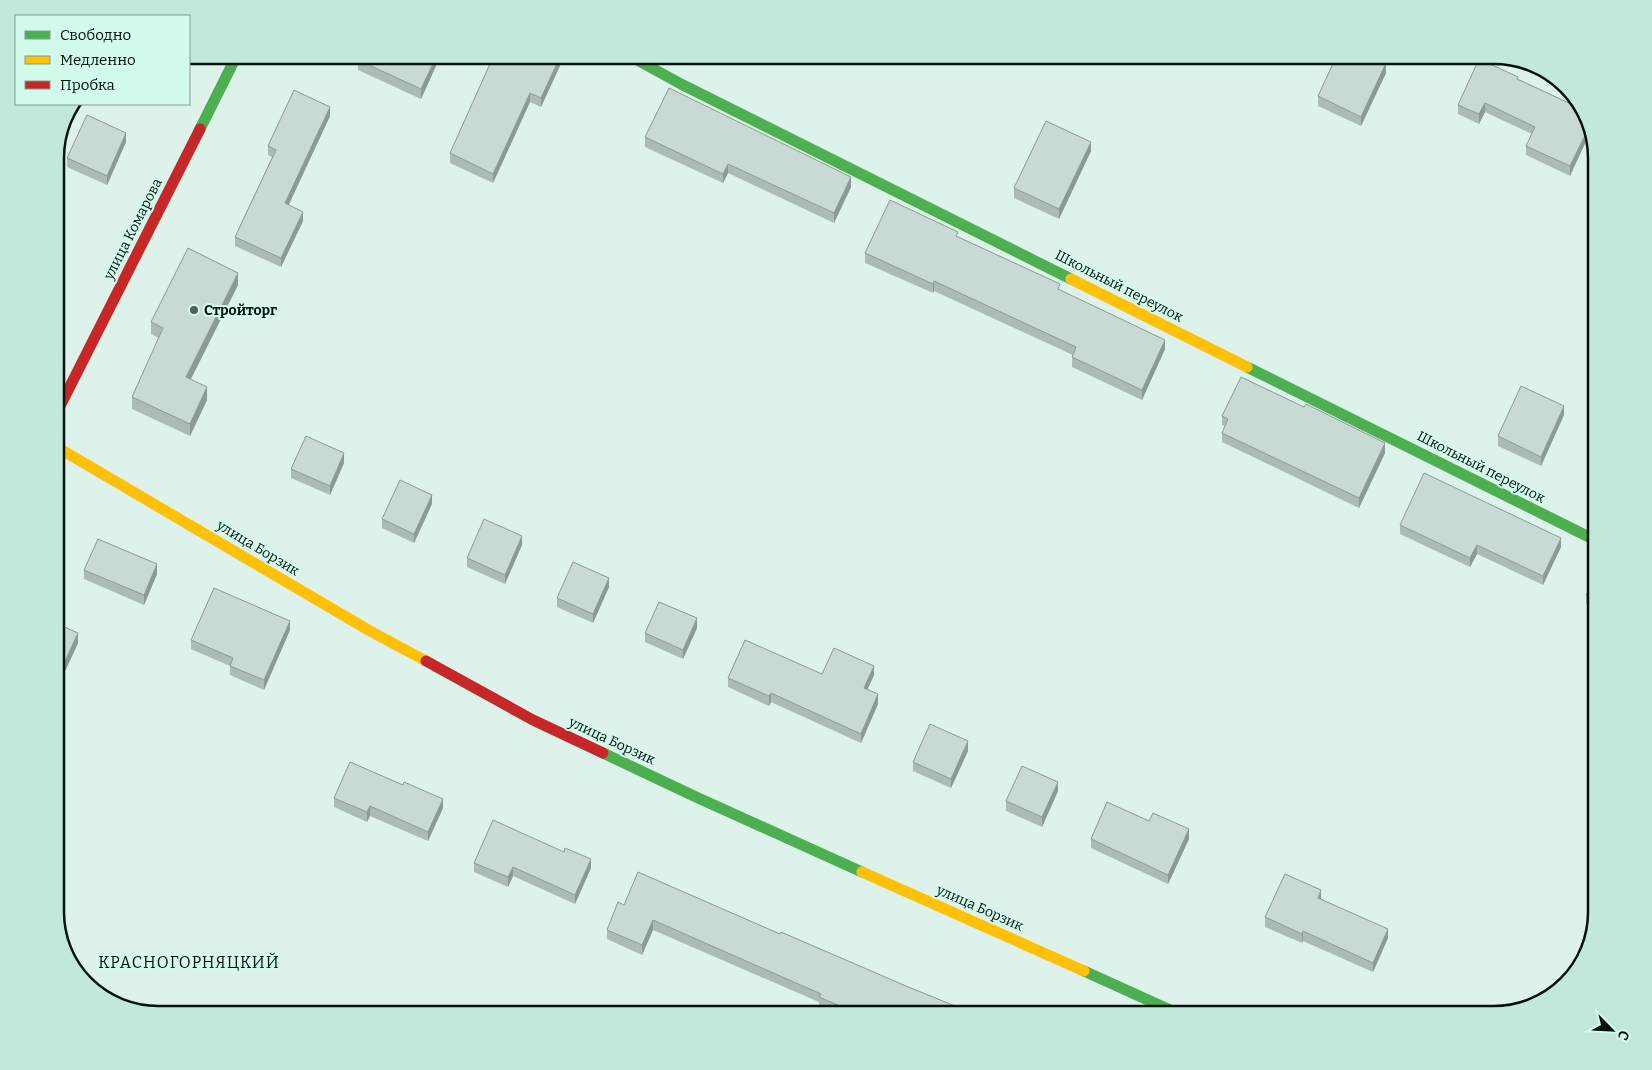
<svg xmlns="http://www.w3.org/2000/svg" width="1652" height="1070" viewBox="0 0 1652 1070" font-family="Bitter,serif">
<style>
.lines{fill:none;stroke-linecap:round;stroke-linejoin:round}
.fast{stroke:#4caf50;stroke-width:11}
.slow{stroke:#ffc107;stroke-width:11}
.jam{stroke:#c62828;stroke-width:11}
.wall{fill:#adbbb6}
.shaded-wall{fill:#8d9994}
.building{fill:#c9dad4;stroke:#8d9994}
.poi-dot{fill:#50605a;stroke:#d3fbec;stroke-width:2}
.labels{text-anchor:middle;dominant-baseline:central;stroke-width:4;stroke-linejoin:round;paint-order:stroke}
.street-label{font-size:14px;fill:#04110c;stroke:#d3fbec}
.poi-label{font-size:14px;font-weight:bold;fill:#04110c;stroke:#d3fbec;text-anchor:start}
.quarter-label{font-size:16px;letter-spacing:1px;fill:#04110c;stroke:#d3fbec}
.rim{fill:none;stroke:#04110c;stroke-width:2.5}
</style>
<rect width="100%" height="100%" fill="#dcf2ea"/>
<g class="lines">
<!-- fast -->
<path class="fast" d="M 628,55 L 681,84 L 1071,279
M 200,129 L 237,55
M 1247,367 L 1597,541
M 603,753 L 696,797 L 862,872
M 1084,971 L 1181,1015"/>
<!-- slow -->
<path class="slow" d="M 1071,279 L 1247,367
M 55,446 L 370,631 L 426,661
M 862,872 L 1084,971"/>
<!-- jam -->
<path class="jam" d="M 55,416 L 200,129
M 426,661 L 533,720 L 603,753"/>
</g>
<!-- wall -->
<path class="wall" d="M 441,55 L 421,99 L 358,70 L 358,60 Z
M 564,55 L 564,57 L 541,107 L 530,102 L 493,183 L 450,163 L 450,153 Z
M 1386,73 L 1361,126 L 1318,106 L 1318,96 Z
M 1518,79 L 1584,110 L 1570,176 L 1526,155 L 1526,146 L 1532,134 L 1485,112 L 1479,124 L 1458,114 L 1458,105 Z
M 330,116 L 288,205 L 303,221 L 281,267 L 235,246 L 235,237 L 272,157 L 268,155 L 268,146 Z
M 645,137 L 851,187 L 834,223 L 728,173 L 723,183 L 645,147 Z
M 126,142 L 107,185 L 67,167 L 67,158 Z
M 1091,151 L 1059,219 L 1014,198 L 1014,188 Z
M 958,237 L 1060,290 L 1165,349 L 1142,400 L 1072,367 L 1072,357 L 1073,355 L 934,291 L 933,293 L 865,263 L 865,253 Z
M 238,285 L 190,380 L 207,400 L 190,436 L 132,409 L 132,397 L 159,338 L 151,334 L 151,322 Z
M 1304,407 L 1385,453 L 1359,508 L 1222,442 L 1222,433 L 1225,426 L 1222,425 L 1222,416 Z
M 1564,415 L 1541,466 L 1498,446 L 1498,436 Z
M 344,463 L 330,495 L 291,478 L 291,469 Z
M 432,504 L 414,543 L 382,528 L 382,519 Z
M 1400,525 L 1561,547 L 1543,585 L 1477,554 L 1470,567 L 1400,534 Z
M 522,545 L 505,584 L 467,567 L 467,558 Z
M 84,570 L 157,574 L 144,605 L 84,579 Z
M 1597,572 L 1597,610 L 1586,604 L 1586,595 Z
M 609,587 L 593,623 L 557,607 L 557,598 Z
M 55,623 L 78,643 L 61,680 L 55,677 Z
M 697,628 L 683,659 L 645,642 L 645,633 Z
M 290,630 L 264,690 L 230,675 L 230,666 L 191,649 L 191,640 Z
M 822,674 L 874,675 L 867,689 L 878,704 L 861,743 L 771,702 L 769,706 L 728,687 L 728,678 Z
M 968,751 L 951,788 L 913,771 L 913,762 Z
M 403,785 L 443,808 L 428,841 L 370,816 L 367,822 L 334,807 L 334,798 Z
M 1058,791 L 1042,827 L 1006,811 L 1006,801 Z
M 1091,839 L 1189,839 L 1168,884 L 1091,848 Z
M 474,863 L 591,868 L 575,904 L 513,876 L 508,887 L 474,872 Z
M 1321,899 L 1388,938 L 1373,972 L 1303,941 L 1302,943 L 1265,927 L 1265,917 Z
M 624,905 L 780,934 L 977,1015 L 840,1015 L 819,1006 L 819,1002 L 653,930 L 642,955 L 607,939 L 607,930 Z"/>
<!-- shaded-wall -->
<path class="shaded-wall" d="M 437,55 L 441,55 L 421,99 L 421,89 Z
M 561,55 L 564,55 L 564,57 L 541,107 L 541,98 Z
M 1386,63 L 1386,73 L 1361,126 L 1361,117 Z
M 530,93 L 530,102 L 493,183 L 493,174 Z
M 1485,103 L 1485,112 L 1479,124 L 1479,114 Z
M 330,107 L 330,116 L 285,213 L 285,203 Z
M 1589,127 L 1590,133 L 1570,176 L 1570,166 Z
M 126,133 L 126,142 L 107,185 L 107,176 Z
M 1091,142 L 1091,151 L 1059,219 L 1059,209 Z
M 728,164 L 728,173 L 723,183 L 723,174 Z
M 851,177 L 851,187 L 834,223 L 834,213 Z
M 303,212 L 303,221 L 281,267 L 281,258 Z
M 238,273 L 238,285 L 186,389 L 186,377 Z
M 934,281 L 934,291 L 933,293 L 933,284 Z
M 1165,340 L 1165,349 L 1142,400 L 1142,390 Z
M 207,387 L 207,400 L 190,436 L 190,424 Z
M 1564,406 L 1564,415 L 1541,466 L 1541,457 Z
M 1385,443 L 1385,453 L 1359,508 L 1359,498 Z
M 344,453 L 344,463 L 330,495 L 330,486 Z
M 432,495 L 432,504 L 414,543 L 414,534 Z
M 522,536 L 522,545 L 505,584 L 505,575 Z
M 1561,538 L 1561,547 L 1543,585 L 1543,576 Z
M 1477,545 L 1477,554 L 1470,567 L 1470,558 Z
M 157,564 L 157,574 L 144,605 L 144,595 Z
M 609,578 L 609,587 L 593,623 L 593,614 Z
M 697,618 L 697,628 L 683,659 L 683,650 Z
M 290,621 L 290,630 L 264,690 L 264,680 Z
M 78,633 L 78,643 L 61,680 L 61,670 Z
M 874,666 L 874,675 L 864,697 L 864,688 Z
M 771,693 L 771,702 L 769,706 L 769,696 Z
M 878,694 L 878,704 L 861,743 L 861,734 Z
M 968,741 L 968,751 L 951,788 L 951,779 Z
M 1058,782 L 1058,791 L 1042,827 L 1042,817 Z
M 443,799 L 443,808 L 428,841 L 428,832 Z
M 370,806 L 370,816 L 367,822 L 367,812 Z
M 1189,829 L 1189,839 L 1168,884 L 1168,875 Z
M 591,859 L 591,868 L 575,904 L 575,895 Z
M 513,867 L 513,876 L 508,887 L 508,877 Z
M 1321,890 L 1321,900 L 1318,898 Z
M 653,920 L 653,930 L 642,955 L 642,945 Z
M 1388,929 L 1388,938 L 1373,972 L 1373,963 Z
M 1303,931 L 1303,941 L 1302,943 L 1302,934 Z"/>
<!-- building -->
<path class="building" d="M 360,55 L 437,55 L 421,89 L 358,60 Z
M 494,55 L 561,55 L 541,98 L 530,93 L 493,174 L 450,153 Z
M 1337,55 L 1369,55 L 1386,63 L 1361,117 L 1318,96 Z
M 1479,59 L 1518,77 L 1517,79 L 1584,110 L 1589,127 L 1570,166 L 1526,146 L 1535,127 L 1485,103 L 1479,114 L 1458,105 Z
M 669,88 L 851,177 L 834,213 L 728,164 L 723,174 L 645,137 Z
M 294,90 L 330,107 L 285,203 L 303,212 L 281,258 L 235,237 L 276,150 L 268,146 Z
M 87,115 L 126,133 L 107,176 L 67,158 Z
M 1046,121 L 1091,142 L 1059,209 L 1014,188 Z
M 890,200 L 958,232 L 956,236 L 1060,284 L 1058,289 L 1165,340 L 1142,390 L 1072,357 L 1076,347 L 934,281 L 933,284 L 865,253 Z
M 188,248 L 238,273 L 186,377 L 207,387 L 190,424 L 132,397 L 163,328 L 151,322 Z
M 1241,377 L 1304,407 L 1306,404 L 1385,443 L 1359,498 L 1222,433 L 1228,419 L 1222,416 Z
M 1521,386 L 1564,406 L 1541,457 L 1498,436 Z
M 306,436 L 344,453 L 330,486 L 291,469 Z
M 1424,473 L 1561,538 L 1543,576 L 1477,545 L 1470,558 L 1400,525 Z
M 400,480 L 432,495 L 414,534 L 382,519 Z
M 484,519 L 522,536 L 505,575 L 467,558 Z
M 98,539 L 157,564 L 144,595 L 84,570 Z
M 573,562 L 609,578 L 593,614 L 557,598 Z
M 1597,572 L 1597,600 L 1586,595 Z
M 214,588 L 290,621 L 264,680 L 230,666 L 233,658 L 191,640 Z
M 659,602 L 697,618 L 683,650 L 645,633 Z
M 55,623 L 78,633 L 61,670 L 55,667 Z
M 745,640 L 822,674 L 834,648 L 874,666 L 864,688 L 878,694 L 861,734 L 771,693 L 769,696 L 728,678 Z
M 930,724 L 968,741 L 951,779 L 913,762 Z
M 350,762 L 403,785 L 404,782 L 443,799 L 428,832 L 370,806 L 367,812 L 334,798 Z
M 1022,766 L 1058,782 L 1042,817 L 1006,801 Z
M 1107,802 L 1149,821 L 1153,813 L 1189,829 L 1168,875 L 1091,839 Z
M 493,820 L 564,852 L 565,848 L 591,859 L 575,895 L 513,867 L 508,877 L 474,863 Z
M 638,872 L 780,934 L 781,932 L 906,986 L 977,1015 L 861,1015 L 819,997 L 821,994 L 653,920 L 642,945 L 607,930 L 618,902 L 624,905 Z
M 1285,874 L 1321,890 L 1318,898 L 1388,929 L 1373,963 L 1303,931 L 1302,934 L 1265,917 Z"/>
<!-- markers -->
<circle class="poi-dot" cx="194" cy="310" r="5"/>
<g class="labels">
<!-- street labels -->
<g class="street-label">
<text transform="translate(133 229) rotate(-63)">улица Комарова</text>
<text transform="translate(1119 286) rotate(27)">Школьный переулок</text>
<text transform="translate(1481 467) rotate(27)">Школьный переулок</text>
<text transform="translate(258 548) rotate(31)">улица Борзик</text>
<text transform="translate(612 741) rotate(25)">улица Борзик</text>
<text transform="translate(980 908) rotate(24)">улица Борзик</text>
</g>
<!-- poi labels -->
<g class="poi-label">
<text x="204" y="310">Стройторг</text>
</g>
<!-- quarter labels -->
<g class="quarter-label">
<text x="189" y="962">КРАСНОГОРНЯЦКИЙ</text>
</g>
</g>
<!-- crop -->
<path d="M0 0H1652V1070H0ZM158 64H1494A94 94 0 0 1 1588 158V912A94 94 0 0 1 1494 1006H158A94 94 0 0 1 64 912V158A94 94 0 0 1 158 64Z" fill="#c2e8da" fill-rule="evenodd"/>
<path class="rim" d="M158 64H1494A94 94 0 0 1 1588 158V912A94 94 0 0 1 1494 1006H158A94 94 0 0 1 64 912V158A94 94 0 0 1 158 64Z"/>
<!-- legend -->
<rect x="15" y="15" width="175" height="90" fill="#d3fbec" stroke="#809d92"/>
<rect x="25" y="31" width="25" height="8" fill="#4caf50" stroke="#809d92"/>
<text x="60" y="40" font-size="15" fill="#04110c">Свободно</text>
<rect x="25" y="56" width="25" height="8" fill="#ffc107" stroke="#809d92"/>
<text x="60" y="65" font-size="15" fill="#04110c">Медленно</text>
<rect x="25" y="81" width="25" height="8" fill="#c62828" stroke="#809d92"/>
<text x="60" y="90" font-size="15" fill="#04110c">Пробка</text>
<!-- north arrow -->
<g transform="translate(1612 1030) rotate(114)" stroke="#d3fbec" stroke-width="4" paint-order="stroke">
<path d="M0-4L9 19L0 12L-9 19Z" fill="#04110c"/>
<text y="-8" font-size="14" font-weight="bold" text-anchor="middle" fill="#04110c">С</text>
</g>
</svg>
